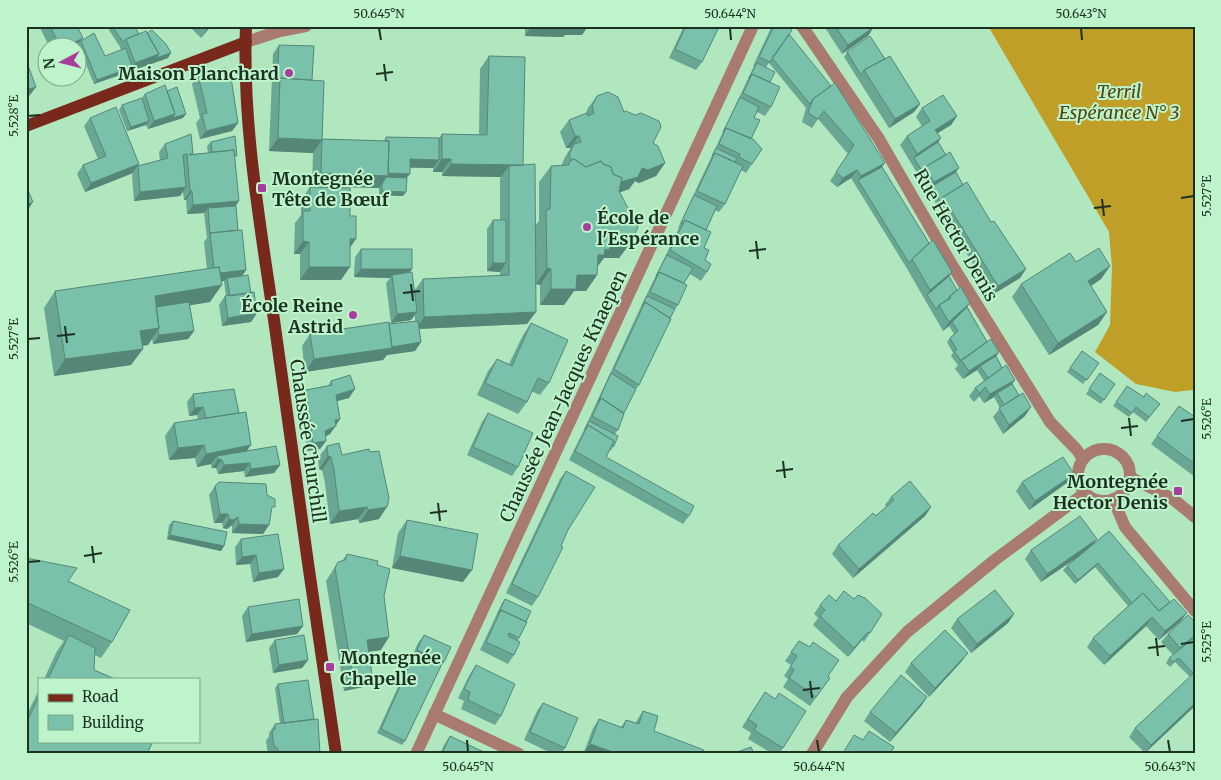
<svg xmlns="http://www.w3.org/2000/svg" width="1221" height="780" viewBox="0 0 1221 780" font-family="Merriweather,serif">
<style>
.forest{fill:#c09f28}
.lines{fill:none;stroke-linecap:round;stroke-linejoin:round}
.minor{stroke:#a97a70;stroke-width:12}
.major{stroke:#78291b;stroke-width:12}
.wall{fill:#69a693}
.shaded-wall{fill:#558778}
.building{fill:#7ac1ab;stroke:#558778}
.ticks{fill:none;stroke:#1c3122;stroke-width:2}
.poi-dot{fill:#a93d9d;stroke:#bdf4cb;stroke-width:2}
.labels{text-anchor:middle;dominant-baseline:central;stroke-width:4;stroke-linejoin:round;paint-order:stroke}
.poi-label{font-size:18px;font-weight:bold;fill:#1c3122;stroke:#bdf4cb;text-anchor:end}
.park-label{font-size:18px;font-style:italic;fill:#524416;stroke:#bdf4cb}
.street-label{font-size:18px;fill:#1c3122;stroke:#bdf4cb}
.neatline{fill:none;stroke:#1c3122;stroke-width:2}
.ticks-label{font-size:12px;text-anchor:middle;fill:#1c3122}
</style>
<rect width="100%" height="100%" fill="#b0e7be"/>
<!-- forest -->
<path class="forest" d="M 988,26 L 1195,26 L 1195,392 L 1192,390 L 1175,392 L 1136,384 L 1095,352 L 1110,325 L 1112,268 L 1109,232 Z"/>
<g class="lines">
<!-- minor -->
<path class="minor" d="M 802,26 L 879,139 L 952,265 L 1050,422 L 1077,450 L 1083,459
M 246,42 L 280,31 L 306,26
M1078 475a26 26 0 1 1 52 0a26 26 0 1 1-52 0Z
M 1130,477 L 1173,499 L 1195,517
M 1113,499 L 1125,527 L 1195,611
M 434,714 L 519,754
M 416,754 L 753,26
M 812,754 L 847,697 L 907,632 L 996,559 L 1085,493"/>
<!-- major -->
<path class="major" d="M 246,26 C 242,127 261,228 275,327 C 294,469 315,612 336,754
M 26,126 L 246,42"/>
</g>
<!-- wall -->
<path class="wall" d="M 39,26 L 77,26 L 77,46 L 74,48 L 50,48 Z
M 111,26 L 134,26 L 139,34 L 168,58 L 94,84 L 78,45 L 81,41 L 105,56 L 121,50 L 120,47 L 109,30 Z
M 189,26 L 211,26 L 201,38 Z
M 525,26 L 588,26 L 582,35 L 565,35 L 563,37 L 525,36 Z
M 684,26 L 711,26 L 702,62 L 696,70 L 669,58 Z
M 772,26 L 788,26 L 789,34 L 882,167 L 929,243 L 952,272 L 949,276 L 1012,384 L 1025,416 L 1003,434 L 993,417 L 1000,408 L 994,397 L 984,403 L 979,396 L 974,402 L 969,396 L 975,388 L 984,381 L 977,370 L 963,379 L 955,369 L 958,365 L 951,356 L 953,353 L 947,342 L 950,338 L 954,334 L 949,326 L 943,331 L 906,267 L 851,178 L 837,187 L 830,181 L 848,154 L 818,119 L 812,128 L 802,122 L 806,108 L 769,63 L 766,67 L 770,82 L 771,107 L 765,116 L 757,112 L 754,118 L 751,139 L 752,164 L 746,173 L 741,170 L 725,204 L 719,212 L 715,210 L 706,230 L 704,248 L 705,260 L 707,272 L 701,281 L 690,274 L 684,283 L 678,305 L 675,309 L 639,385 L 636,389 L 624,413 L 618,430 L 615,434 L 614,446 L 611,450 L 610,450 L 606,457 L 689,516 L 683,524 L 569,460 L 582,434 L 644,300 L 679,228 L 678,228 L 737,102 L 754,66 L 753,66 L 770,30 Z
M 824,26 L 873,26 L 868,36 L 842,54 Z
M 279,45 L 312,80 L 322,139 L 384,141 L 386,137 L 439,138 L 442,134 L 479,135 L 480,69 L 489,56 L 523,165 L 535,226 L 539,221 L 539,182 L 551,166 L 561,166 L 565,157 L 570,149 L 570,148 L 566,148 L 560,132 L 569,120 L 586,113 L 588,108 L 597,96 L 624,112 L 653,143 L 665,163 L 656,176 L 639,183 L 635,181 L 629,189 L 620,192 L 631,242 L 619,258 L 604,258 L 597,266 L 597,275 L 586,291 L 574,291 L 564,305 L 540,305 L 540,285 L 536,284 L 527,324 L 419,329 L 421,342 L 415,351 L 387,355 L 383,360 L 305,372 L 302,346 L 310,334 L 415,321 L 415,315 L 411,320 L 391,323 L 386,283 L 390,278 L 354,277 L 355,257 L 361,249 L 410,272 L 414,291 L 423,279 L 500,276 L 500,272 L 487,271 L 487,229 L 493,220 L 500,220 L 500,179 L 501,177 L 442,176 L 442,172 L 433,172 L 433,168 L 410,168 L 407,178 L 406,192 L 403,196 L 379,195 L 379,188 L 312,186 L 313,153 L 269,151 L 273,54 Z
M 847,52 L 885,59 L 920,104 L 914,112 L 889,128 L 844,57 Z
M 198,75 L 238,123 L 232,131 L 200,139 L 196,123 L 200,118 L 192,84 Z
M 167,91 L 183,118 L 148,129 L 146,125 L 127,131 L 119,110 L 122,105 L 142,98 L 145,94 Z
M 922,108 L 957,116 L 951,125 L 938,133 L 938,142 L 963,185 L 1026,269 L 1020,278 L 992,295 L 900,145 L 907,136 L 922,126 L 916,117 Z
M 90,118 L 139,164 L 133,173 L 85,192 L 77,174 L 83,165 L 98,159 L 84,126 Z
M 211,142 L 235,159 L 236,206 L 238,230 L 246,270 L 242,276 L 251,293 L 257,313 L 251,322 L 222,326 L 219,305 L 225,296 L 226,296 L 224,282 L 225,281 L 221,281 L 210,302 L 190,305 L 194,331 L 188,339 L 153,344 L 152,339 L 148,345 L 142,346 L 131,365 L 54,376 L 44,308 L 55,291 L 207,269 L 204,242 L 207,238 L 204,213 L 187,214 L 186,200 L 184,200 L 183,192 L 180,196 L 134,201 L 132,175 L 138,166 L 160,160 L 159,152 L 165,144 L 192,154 L 208,153 L 207,146 Z
M 310,187 L 350,248 L 341,280 L 300,280 L 300,254 L 294,254 L 295,223 L 301,215 L 301,200 Z
M 1076,262 L 1110,266 L 1101,279 L 1091,286 L 1107,312 L 1098,325 L 1049,355 L 1012,297 L 1021,284 Z
M 531,323 L 549,383 L 540,395 L 531,391 L 527,402 L 518,414 L 477,395 L 488,371 L 497,359 L 509,364 L 523,335 Z
M 1082,351 L 1099,363 L 1083,384 L 1067,372 Z
M 1100,373 L 1115,384 L 1101,404 L 1086,394 Z
M 331,381 L 349,398 L 337,401 L 340,419 L 330,434 L 326,436 L 326,441 L 320,449 L 307,451 L 300,398 L 306,390 L 328,386 Z
M 1127,386 L 1144,397 L 1160,404 L 1146,422 L 1133,412 L 1129,417 L 1113,406 Z
M 193,394 L 247,451 L 280,465 L 274,473 L 245,477 L 244,471 L 218,474 L 216,468 L 212,468 L 211,465 L 211,464 L 197,467 L 195,458 L 169,460 L 165,436 L 174,423 L 198,420 L 197,415 L 189,416 L 187,402 Z
M 1179,406 L 1195,417 L 1195,477 L 1151,444 Z
M 488,413 L 518,467 L 512,476 L 467,455 L 482,422 Z
M 327,446 L 342,455 L 379,519 L 359,523 L 358,519 L 330,524 L 325,483 L 322,470 L 319,469 L 318,458 Z
M 566,471 L 568,530 L 538,597 L 532,606 L 506,593 L 560,479 Z
M 1022,482 L 1068,482 L 1029,510 L 1016,491 Z
M 215,486 L 267,495 L 271,513 L 269,525 L 263,534 L 232,533 L 232,525 L 227,529 L 223,528 L 222,523 L 214,523 L 209,495 Z
M 891,497 L 931,507 L 925,516 L 853,578 L 832,554 L 838,545 L 886,507 L 885,505 Z
M 407,520 L 463,582 L 392,568 L 398,533 Z
M 173,521 L 224,546 L 221,551 L 167,539 L 169,525 Z
M 241,539 L 278,577 L 253,582 L 250,564 L 236,565 L 235,547 Z
M 1094,543 L 1181,621 L 1159,640 L 1146,626 L 1104,665 L 1087,647 L 1093,638 L 1128,606 L 1095,567 L 1075,584 L 1063,570 L 1067,566 L 1075,559 L 1041,582 L 1025,559 L 1031,550 Z
M 347,554 L 377,565 L 384,596 L 381,650 L 368,652 L 372,675 L 363,687 L 344,691 L 326,581 L 338,562 L 342,561 Z
M 26,558 L 68,581 L 112,642 L 101,658 L 95,655 L 94,670 L 115,679 L 44,679 L 57,651 L 64,641 L 26,623 Z
M 505,599 L 519,638 L 518,640 L 514,655 L 508,664 L 480,650 L 502,603 Z
M 854,599 L 882,614 L 864,642 L 862,640 L 848,657 L 813,625 L 818,618 L 814,614 L 820,605 L 836,601 Z
M 248,607 L 303,626 L 297,634 L 246,642 L 242,616 Z
M 1014,614 L 1008,623 L 971,653 L 951,628 L 957,619 Z
M 1195,622 L 1195,706 L 1145,753 L 1129,737 L 1135,728 L 1190,677 L 1175,662 L 1170,667 L 1166,663 L 1169,658 L 1173,655 L 1161,642 L 1168,634 Z
M 424,635 L 441,666 L 405,741 L 402,745 L 377,733 L 418,643 Z
M 275,640 L 308,660 L 302,668 L 273,673 L 269,648 Z
M 799,641 L 830,678 L 810,706 L 783,687 L 788,679 L 784,676 L 791,665 L 785,661 Z
M 962,661 L 929,697 L 905,672 L 911,663 Z
M 476,665 L 501,716 L 495,725 L 461,709 L 464,701 L 458,698 L 470,674 Z
M 278,684 L 314,719 L 320,754 L 268,754 L 266,741 L 269,736 L 269,733 L 275,724 L 280,724 L 275,688 Z
M 39,690 L 39,741 L 26,754 L 26,716 Z
M 765,692 L 775,699 L 783,748 L 779,754 L 773,754 L 748,739 L 751,733 L 742,727 Z
M 927,697 L 921,706 L 890,742 L 864,721 L 870,712 Z
M 543,703 L 565,748 L 561,754 L 553,754 L 524,740 L 537,711 Z
M 643,711 L 654,731 L 584,752 L 593,728 L 599,719 L 621,727 L 626,720 L 636,723 L 637,720 Z
M 450,736 L 488,754 L 440,754 L 444,745 Z"/>
<!-- shaded-wall -->
<path class="shaded-wall" d="M 209,26 L 211,26 L 201,38 Z
M 569,26 L 588,26 L 582,35 L 565,35 L 563,37 L 525,36 L 531,27 Z
M 874,27 L 868,36 L 842,54 L 848,45 Z
M 83,38 L 77,46 L 74,48 L 63,48 Z
M 171,53 L 168,58 L 94,84 L 97,80 L 132,67 L 135,63 L 159,54 Z
M 36,87 L 30,95 L 26,97 L 26,90 Z
M 920,104 L 914,112 L 889,128 L 895,119 Z
M 175,114 L 186,114 L 183,118 L 148,129 L 154,121 Z
M 957,116 L 951,125 L 929,138 L 935,130 Z
M 149,121 L 146,125 L 127,131 L 131,127 Z
M 238,123 L 232,131 L 200,139 L 206,131 Z
M 575,136 L 579,136 L 570,148 L 566,148 Z
M 278,138 L 322,140 L 313,153 L 269,151 Z
M 941,138 L 935,147 L 914,158 L 917,154 Z
M 410,159 L 439,160 L 433,168 L 404,167 Z
M 442,159 L 451,159 L 442,172 L 433,172 Z
M 665,163 L 656,176 L 639,183 L 635,181 L 629,189 L 613,195 L 621,182 L 642,168 Z
M 885,163 L 879,171 L 858,180 L 861,176 Z
M 139,164 L 133,173 L 85,192 L 91,183 Z
M 451,164 L 523,165 L 514,177 L 509,166 L 501,177 L 442,176 Z
M 959,168 L 953,176 L 931,187 L 934,182 Z
M 857,170 L 851,178 L 837,187 L 843,178 Z
M 321,173 L 385,173 L 410,174 L 403,182 L 383,182 L 379,188 L 312,186 Z
M 186,187 L 180,196 L 134,201 L 140,192 Z
M 190,191 L 192,191 L 186,200 L 184,200 Z
M 382,191 L 406,192 L 403,196 L 379,195 Z
M 239,201 L 233,210 L 208,208 L 204,213 L 187,214 L 193,205 Z
M 33,202 L 27,211 L 26,211 L 26,205 Z
M 350,239 L 356,239 L 347,252 Z
M 303,241 L 309,242 L 300,254 L 294,254 Z
M 612,242 L 631,242 L 619,258 L 604,258 L 598,266 L 597,266 L 598,255 Z
M 493,263 L 506,263 L 500,272 L 487,271 Z
M 1110,266 L 1101,279 L 1079,294 L 1088,281 Z
M 309,267 L 350,267 L 341,280 L 300,280 Z
M 547,268 L 551,269 L 540,285 L 536,284 Z
M 361,269 L 412,269 L 406,278 L 392,275 L 390,278 L 354,277 Z
M 1026,269 L 1020,278 L 992,295 L 998,286 Z
M 246,270 L 240,279 L 227,278 L 225,281 L 208,283 L 215,274 Z
M 952,272 L 946,281 L 927,295 L 930,290 Z
M 577,275 L 597,275 L 586,291 L 574,291 L 564,305 L 540,305 L 551,289 Z
M 222,285 L 210,302 L 155,311 L 155,296 Z
M 970,303 L 964,312 L 952,322 L 949,326 L 943,331 L 949,322 Z
M 417,312 L 411,320 L 391,323 L 397,314 Z
M 536,312 L 527,324 L 416,329 L 424,317 Z
M 1107,312 L 1098,325 L 1049,355 L 1058,343 Z
M 257,313 L 251,322 L 222,326 L 228,318 Z
M 159,328 L 148,345 L 129,347 L 140,331 Z
M 194,331 L 188,339 L 153,344 L 159,335 Z
M 421,342 L 415,351 L 387,355 L 383,360 L 305,372 L 314,359 Z
M 143,349 L 131,365 L 54,376 L 65,359 Z
M 999,352 L 993,361 L 980,366 L 977,370 L 963,379 L 969,371 Z
M 1015,380 L 1009,389 L 997,393 L 994,397 L 984,403 L 990,394 Z
M 985,387 L 979,396 L 974,402 L 980,393 Z
M 355,389 L 349,398 L 330,403 L 336,395 Z
M 203,407 L 197,415 L 189,416 L 195,408 Z
M 1031,407 L 1025,416 L 1003,434 L 1009,425 Z
M 340,419 L 330,434 L 319,440 L 325,431 L 335,420 Z
M 326,441 L 320,449 L 307,451 L 313,443 Z
M 204,445 L 195,458 L 169,460 L 178,448 Z
M 251,445 L 242,458 L 222,460 L 216,468 L 212,468 L 218,459 L 217,456 L 211,464 L 197,467 L 206,454 Z
M 328,456 L 331,457 L 322,470 L 319,469 Z
M 250,463 L 244,471 L 218,474 L 224,465 Z
M 280,465 L 274,473 L 245,477 L 251,469 Z
M 1074,474 L 1068,482 L 1029,510 L 1035,501 Z
M 367,507 L 358,519 L 330,524 L 339,511 Z
M 387,507 L 379,519 L 359,523 L 368,510 Z
M 931,507 L 925,516 L 853,578 L 859,569 Z
M 220,514 L 228,514 L 222,523 L 214,523 Z
M 238,517 L 232,525 L 227,529 L 223,528 L 229,519 Z
M 239,524 L 269,525 L 263,534 L 232,533 Z
M 170,535 L 224,546 L 221,551 L 167,539 Z
M 1097,539 L 1091,548 L 1041,582 L 1047,574 Z
M 256,555 L 250,564 L 236,565 L 242,557 Z
M 400,556 L 472,570 L 463,582 L 392,568 Z
M 1098,563 L 1095,567 L 1075,584 L 1078,580 Z
M 284,569 L 278,577 L 253,582 L 259,573 Z
M 1187,613 L 1181,621 L 1159,640 L 1165,631 Z
M 1014,614 L 1008,623 L 971,653 L 977,644 Z
M 1152,617 L 1146,626 L 1104,665 L 1110,656 Z
M 303,626 L 297,634 L 246,642 L 252,634 Z
M 868,632 L 862,640 L 848,657 L 854,648 Z
M 389,637 L 381,650 L 358,653 L 367,640 Z
M 417,650 L 444,662 L 438,670 L 414,655 Z
M 968,653 L 962,661 L 929,697 L 935,688 Z
M 308,660 L 302,668 L 273,673 L 279,665 Z
M 372,675 L 363,687 L 344,691 L 353,678 Z
M 927,697 L 921,706 L 890,742 L 896,733 Z
M 1195,703 L 1195,706 L 1145,753 L 1151,745 Z
M 590,744 L 619,754 L 588,754 L 584,752 Z"/>
<!-- building -->
<path class="building" d="M 50,26 L 77,26 L 83,38 L 63,48 L 61,48 Z
M 112,26 L 134,26 L 139,34 L 126,39 L 123,42 Z
M 531,26 L 569,26 L 569,28 L 531,27 Z
M 686,26 L 711,26 L 718,29 L 702,62 L 675,49 Z
M 774,26 L 788,26 L 792,30 L 770,62 L 759,57 Z
M 835,26 L 873,26 L 874,27 L 848,45 Z
M 152,30 L 166,44 L 171,53 L 156,58 L 159,54 L 147,33 Z
M 146,31 L 159,54 L 135,63 L 126,39 Z
M 94,33 L 105,56 L 126,48 L 132,67 L 97,80 L 81,41 Z
M 789,34 L 831,86 L 813,99 L 810,104 L 772,58 Z
M 870,36 L 885,59 L 864,70 L 861,75 L 847,52 Z
M 26,37 L 29,44 L 26,45 Z
M 279,45 L 314,46 L 312,80 L 280,78 L 277,82 Z
M 489,56 L 525,57 L 523,165 L 451,164 L 451,159 L 442,159 L 442,134 L 487,135 Z
M 890,56 L 920,104 L 895,119 L 864,70 Z
M 757,63 L 775,72 L 770,82 L 752,74 L 749,78 Z
M 29,68 L 36,87 L 26,90 L 26,69 Z
M 225,68 L 230,71 L 238,123 L 206,131 L 202,114 L 207,113 L 198,75 Z
M 752,74 L 780,87 L 771,107 L 743,93 Z
M 280,78 L 324,81 L 322,140 L 278,138 Z
M 835,83 L 885,163 L 861,176 L 857,170 L 843,178 L 836,172 L 854,145 L 824,111 L 818,119 L 808,113 L 813,99 Z
M 165,85 L 175,114 L 154,121 L 145,94 Z
M 177,87 L 186,114 L 172,118 L 175,114 L 167,91 Z
M 608,92 L 618,97 L 624,112 L 626,111 L 635,115 L 641,113 L 659,121 L 661,127 L 653,143 L 658,146 L 665,163 L 648,170 L 642,168 L 638,177 L 621,182 L 622,178 L 613,174 L 611,167 L 603,164 L 601,161 L 586,167 L 574,159 L 571,160 L 569,155 L 574,144 L 581,142 L 579,136 L 575,136 L 569,120 L 587,113 L 588,116 L 594,113 L 592,106 L 597,96 Z
M 943,95 L 957,116 L 935,130 L 941,138 L 917,154 L 907,136 L 930,121 L 922,108 Z
M 740,97 L 759,107 L 754,118 L 760,120 L 751,139 L 726,128 L 723,132 Z
M 142,98 L 149,121 L 131,127 L 122,105 Z
M 116,107 L 139,164 L 91,183 L 83,165 L 106,156 L 90,118 Z
M 726,128 L 753,139 L 762,149 L 752,164 L 739,157 L 740,154 L 719,144 Z
M 191,134 L 193,153 L 189,155 L 234,150 L 239,201 L 193,205 L 192,191 L 190,191 L 187,154 L 183,155 L 186,187 L 140,192 L 138,166 L 168,158 L 165,144 Z
M 235,136 L 237,156 L 235,156 L 234,150 L 212,152 L 211,142 Z
M 386,137 L 439,138 L 439,160 L 410,159 L 410,174 L 388,173 L 389,141 L 386,141 Z
M 322,139 L 389,141 L 388,176 L 321,173 Z
M 938,142 L 946,155 L 925,167 L 922,171 L 914,158 Z
M 716,148 L 737,158 L 735,162 L 715,153 L 712,156 Z
M 950,152 L 959,168 L 934,182 L 925,167 Z
M 715,153 L 743,166 L 725,204 L 697,191 Z
M 574,159 L 586,167 L 601,161 L 603,164 L 611,167 L 613,174 L 622,178 L 619,191 L 638,227 L 631,242 L 612,242 L 609,250 L 605,249 L 604,255 L 598,255 L 597,275 L 577,275 L 576,289 L 551,289 L 551,269 L 547,268 L 546,210 L 550,209 L 551,166 L 569,165 L 569,162 Z
M 535,164 L 536,312 L 424,317 L 423,279 L 509,275 L 509,166 Z
M 882,167 L 929,243 L 912,259 L 909,263 L 858,180 Z
M 956,172 L 963,185 L 943,197 L 940,201 L 931,187 Z
M 386,177 L 407,178 L 406,192 L 382,191 L 382,184 Z
M 967,182 L 991,222 L 994,221 L 1026,269 L 998,286 L 943,197 Z
M 26,186 L 33,202 L 26,205 Z
M 310,187 L 350,188 L 350,216 L 356,216 L 356,239 L 350,239 L 350,267 L 309,267 L 309,242 L 303,241 L 303,211 L 310,211 Z
M 694,195 L 717,206 L 706,230 L 685,220 L 682,224 L 681,223 Z
M 236,206 L 238,230 L 210,233 L 210,234 L 208,208 Z
M 493,220 L 506,220 L 506,263 L 493,263 Z
M 685,220 L 711,232 L 704,248 L 709,250 L 705,260 L 711,264 L 707,272 L 670,250 Z
M 242,230 L 246,270 L 220,273 L 219,267 L 214,268 L 210,233 Z
M 933,240 L 952,272 L 930,290 L 912,259 Z
M 1099,248 L 1110,266 L 1088,281 L 1107,312 L 1058,343 L 1021,284 L 1070,253 L 1076,262 Z
M 361,249 L 412,249 L 412,269 L 361,269 Z
M 667,255 L 693,268 L 684,283 L 659,272 L 656,276 Z
M 219,267 L 222,285 L 155,296 L 159,328 L 140,331 L 143,349 L 65,359 L 55,291 Z
M 412,272 L 417,312 L 397,314 L 392,275 Z
M 659,272 L 687,285 L 678,305 L 650,292 Z
M 248,275 L 251,293 L 230,296 L 227,278 Z
M 949,276 L 957,290 L 950,296 L 947,300 L 939,305 L 936,309 L 927,295 Z
M 961,287 L 970,303 L 949,322 L 939,305 L 951,298 L 950,296 Z
M 254,292 L 257,313 L 228,318 L 225,296 Z
M 647,296 L 675,309 L 670,318 L 645,302 L 642,306 Z
M 189,302 L 194,331 L 159,335 L 158,330 L 159,328 L 156,307 Z
M 645,302 L 671,319 L 639,385 L 614,369 Z
M 967,307 L 987,342 L 961,361 L 954,351 L 957,350 L 950,338 L 958,331 L 952,322 Z
M 418,321 L 421,342 L 392,347 L 389,324 Z
M 389,322 L 392,348 L 314,359 L 310,334 Z
M 531,323 L 568,340 L 549,383 L 538,378 L 527,402 L 485,383 L 497,359 L 512,366 Z
M 991,339 L 999,352 L 969,371 L 961,360 Z
M 1082,351 L 1099,363 L 1087,380 L 1070,368 Z
M 996,356 L 1002,368 L 988,378 L 980,366 Z
M 1006,365 L 1015,380 L 990,394 L 985,387 L 980,393 L 975,388 Z
M 611,373 L 636,389 L 624,413 L 601,398 L 598,402 Z
M 1100,373 L 1115,384 L 1104,400 L 1089,389 Z
M 350,375 L 355,389 L 336,395 L 340,419 L 335,420 L 336,426 L 325,431 L 326,441 L 313,443 L 306,390 L 332,385 L 331,381 Z
M 1012,384 L 1019,395 L 1004,405 L 997,393 Z
M 1127,386 L 1144,397 L 1146,393 L 1160,404 L 1149,417 L 1136,407 L 1132,413 L 1116,402 Z
M 234,389 L 239,413 L 206,418 L 203,407 L 195,408 L 193,394 Z
M 1023,393 L 1031,407 L 1009,425 L 999,408 Z
M 601,398 L 624,414 L 618,430 L 592,416 Z
M 1179,406 L 1195,417 L 1195,464 L 1157,436 Z
M 246,412 L 251,445 L 206,454 L 204,445 L 178,448 L 174,423 Z
M 488,413 L 533,433 L 518,467 L 473,447 Z
M 589,421 L 618,436 L 614,446 L 612,445 L 614,441 L 588,425 L 585,429 Z
M 588,425 L 614,441 L 606,457 L 694,506 L 689,516 L 575,451 Z
M 339,443 L 342,455 L 369,449 L 370,452 L 379,451 L 389,498 L 387,507 L 368,510 L 367,507 L 339,511 L 334,470 L 331,457 L 328,456 L 327,446 Z
M 276,446 L 280,465 L 251,469 L 250,463 L 224,465 L 222,460 L 218,459 L 217,456 Z
M 1063,457 L 1074,474 L 1035,501 L 1022,482 Z
M 566,471 L 595,487 L 568,530 L 561,546 L 563,547 L 538,597 L 512,584 Z
M 910,481 L 931,507 L 859,569 L 838,545 L 873,513 L 876,516 L 894,500 L 891,497 Z
M 219,482 L 266,484 L 267,495 L 275,499 L 275,507 L 272,507 L 269,525 L 239,524 L 238,517 L 233,520 L 229,519 L 228,514 L 220,514 L 215,486 Z
M 1080,516 L 1097,539 L 1047,574 L 1031,550 Z
M 407,520 L 478,534 L 472,570 L 400,556 Z
M 173,521 L 227,532 L 224,546 L 170,535 Z
M 1109,531 L 1170,602 L 1159,611 L 1143,593 L 1132,603 L 1098,563 L 1078,580 L 1067,566 Z
M 278,534 L 284,569 L 259,573 L 256,555 L 242,557 L 241,539 Z
M 347,554 L 378,561 L 377,565 L 390,569 L 384,596 L 389,637 L 367,640 L 372,675 L 353,678 L 335,568 L 338,562 L 345,560 Z
M 26,558 L 77,568 L 68,581 L 130,610 L 112,642 L 26,602 Z
M 995,590 L 1014,614 L 977,644 L 957,619 Z
M 844,591 L 854,599 L 858,595 L 865,598 L 882,614 L 870,633 L 868,632 L 854,648 L 820,616 L 825,610 L 820,605 L 829,595 L 836,601 Z
M 1143,593 L 1159,611 L 1174,599 L 1187,613 L 1165,631 L 1152,617 L 1110,656 L 1093,638 Z
M 299,599 L 303,626 L 252,634 L 248,607 Z
M 505,599 L 531,611 L 526,622 L 501,610 L 498,614 Z
M 501,610 L 527,622 L 519,638 L 509,633 L 508,636 L 520,642 L 514,655 L 486,642 Z
M 1188,615 L 1195,622 L 1195,635 L 1180,648 L 1168,634 Z
M 945,630 L 968,653 L 935,688 L 911,663 Z
M 69,635 L 95,648 L 94,670 L 115,679 L 48,679 Z
M 304,635 L 308,660 L 279,665 L 275,640 Z
M 424,635 L 451,647 L 444,662 L 417,650 Z
M 1195,637 L 1195,672 L 1193,673 L 1179,658 L 1173,662 L 1169,658 Z
M 799,641 L 810,647 L 813,642 L 839,660 L 828,676 L 830,678 L 816,697 L 789,678 L 794,670 L 790,667 L 797,656 L 791,652 Z
M 414,655 L 441,666 L 405,741 L 381,729 Z
M 476,665 L 515,684 L 501,716 L 468,700 L 470,692 L 464,689 Z
M 1195,672 L 1195,703 L 1151,745 L 1135,728 Z
M 901,675 L 927,697 L 896,733 L 870,712 Z
M 308,680 L 314,719 L 284,723 L 278,684 Z
M 765,692 L 775,699 L 779,693 L 806,711 L 783,748 L 754,730 L 757,725 L 748,719 Z
M 39,697 L 39,741 L 153,741 L 147,754 L 26,754 L 26,723 Z
M 543,703 L 578,718 L 565,748 L 530,732 Z
M 643,711 L 658,716 L 654,731 L 704,750 L 702,754 L 619,754 L 590,744 L 599,719 L 623,728 L 626,720 L 639,724 Z
M 318,719 L 320,754 L 279,754 L 278,749 L 274,746 L 272,732 L 275,729 L 275,724 Z
M 869,731 L 894,747 L 890,754 L 844,754 L 843,753 L 854,735 L 863,740 Z
M 450,736 L 488,754 L 442,754 Z
M 751,747 L 754,754 L 732,754 Z"/>
<!-- ticks -->
<path class="ticks" d="M 379,28 L 381,40M 730,28 L 731,40M 1081,28 L 1082,40M 384,64 L 386,81M 376,74 L 393,72M 28,116 L 40,115M 1181,198 L 1194,196M 1102,199 L 1104,216M 1094,208 L 1111,206M 756,241 L 758,259M 749,251 L 766,249M 411,284 L 413,301M 403,293 L 420,291M 65,326 L 67,343M 57,336 L 75,334M 28,339 L 40,338M 1129,418 L 1131,436M 1181,421 L 1194,419M 1121,428 L 1138,426M 783,461 L 785,478M 776,471 L 793,469M 438,503 L 440,521M 430,513 L 447,511M 92,546 L 94,563M 84,556 L 102,553M 28,562 L 40,561M 1156,638 L 1158,656M 1181,644 L 1194,642M 1148,648 L 1165,646M 810,681 L 812,698M 803,690 L 820,688M 467,740 L 468,752M 817,740 L 819,752M 1168,740 L 1170,752"/>
<!-- markers -->
<g class="poi-dot">
<circle cx="289" cy="73" r="5"/>
<rect x="257" y="183" width="10" height="10" rx="2.5"/>
<circle cx="587" cy="227" r="5"/>
<circle cx="353" cy="315" r="5"/>
<rect x="1173" y="486" width="10" height="10" rx="2.5"/>
<rect x="325" y="662" width="10" height="10" rx="2.5"/>
</g>
<g class="labels">
<!-- poi labels -->
<g class="poi-label">
<text x="279" y="73">Maison Planchard</text>
<text x="272" y="178" text-anchor="start">Montegnée<tspan x="272" dy="21">Tête de Bœuf</tspan></text>
<text x="597" y="217" text-anchor="start">École de<tspan x="597" dy="21">l'Espérance</tspan></text>
<text x="343" y="305">École Reine<tspan x="343" dy="21">Astrid</tspan></text>
<text x="1168" y="481">Montegnée<tspan x="1168" dy="21">Hector Denis</tspan></text>
<text x="340" y="657" text-anchor="start">Montegnée<tspan x="340" dy="21">Chapelle</tspan></text>
</g>
<!-- park labels -->
<g class="park-label">
<text x="1119" y="91">Terril<tspan x="1119" dy="21">Espérance N° 3</tspan></text>
</g>
<!-- street labels -->
<g class="street-label">
<text transform="translate(956 235) rotate(60)">Rue Hector Denis</text>
<text transform="translate(563 396) rotate(-65)">Chaussée Jean-Jacques Knaepen</text>
<text transform="translate(308 441) rotate(82)">Chaussée Churchill</text>
</g>
</g>
<!-- border -->
<rect width="1221" height="780" fill="none" stroke="#bdf4cb" stroke-width="55"/>
<!-- legend -->
<rect x="38" y="678" width="162" height="65" fill="#bdf4cb" stroke="#7da687"/>
<rect x="48" y="694" width="25" height="8" fill="#78291b" stroke="#7da687"/>
<text x="82" y="702" font-size="15" fill="#1c3122">Road</text>
<rect x="48" y="715" width="25" height="15" fill="#7ac1ab" stroke="#7da687"/>
<text x="82" y="728" font-size="15" fill="#1c3122">Building</text>
<!-- north arrow -->
<g transform="translate(62 62) rotate(263)"><circle r="24" fill="#bdf4cb" stroke="#7da687"/>
<path d="M0-4L9 19L0 12L-9 19Z" fill="#a93d9d"/>
<text y="-8" font-size="14" font-weight="bold" text-anchor="middle" fill="#1c3122">N</text>
</g>
<rect x="28" y="28" width="1166" height="724" class="neatline"/>
<g class="ticks-label">
<text x="379" y="18">50.645°N</text>
<text x="730" y="18">50.644°N</text>
<text x="1081" y="18">50.643°N</text>
<text transform="translate(14 116) rotate(-90)" y="4">5.528°E</text>
<text transform="translate(1207 196) rotate(-90)" y="4">5.527°E</text>
<text transform="translate(14 339) rotate(-90)" y="4">5.527°E</text>
<text transform="translate(1207 419) rotate(-90)" y="4">5.526°E</text>
<text transform="translate(14 562) rotate(-90)" y="4">5.526°E</text>
<text transform="translate(1207 642) rotate(-90)" y="4">5.525°E</text>
<text x="468" y="771">50.645°N</text>
<text x="819" y="771">50.644°N</text>
<text x="1170" y="771">50.643°N</text>
</g>
</svg>
